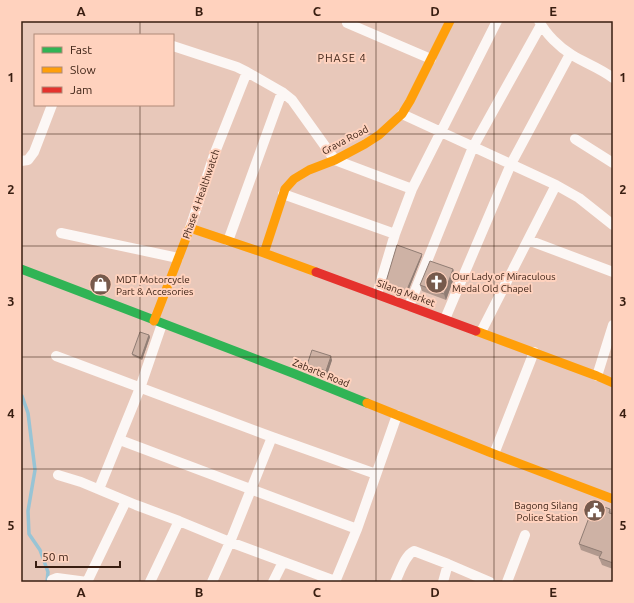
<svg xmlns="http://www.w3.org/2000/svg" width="634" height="603" viewBox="0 0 634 603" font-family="Ubuntu,sans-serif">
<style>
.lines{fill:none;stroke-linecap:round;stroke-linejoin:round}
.stream{stroke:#98c4d5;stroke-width:3.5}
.street{stroke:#fcf7f5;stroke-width:10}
.fast{stroke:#30b455;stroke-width:9}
.slow{stroke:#ff9f0a;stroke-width:9}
.jam{stroke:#e5322d;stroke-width:9}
.wall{fill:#b1998e}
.shaded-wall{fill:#907d74}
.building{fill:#ceb2a5;stroke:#907d74}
.grid{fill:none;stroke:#391e11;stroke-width:1;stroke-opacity:0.55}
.labels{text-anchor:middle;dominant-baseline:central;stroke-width:4;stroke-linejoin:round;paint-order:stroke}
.street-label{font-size:10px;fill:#391e11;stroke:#ffd2be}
.poi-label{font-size:10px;fill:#391e11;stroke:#ffd2be;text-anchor:start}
.neighbourhood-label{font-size:11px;letter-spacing:1px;fill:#391e11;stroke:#ffd2be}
.neatline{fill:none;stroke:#391e11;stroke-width:1.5}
.grid-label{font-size:13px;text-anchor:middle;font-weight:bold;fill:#391e11}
</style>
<rect width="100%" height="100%" fill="#e8c8ba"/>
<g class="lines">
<!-- stream -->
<path class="stream" d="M 21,396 L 22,396 L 28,413 L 35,470 L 28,511 L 29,534 L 40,550 L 48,572 L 47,582"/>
<!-- street -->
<path class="street" d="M 539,21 C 546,34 559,47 572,55 C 585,63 600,68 613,78
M 347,23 L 431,59
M 173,46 L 237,67 L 247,72 L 214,155 L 190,228
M 247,72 L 282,92 L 292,100 L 335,160 L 412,189
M 402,114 L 556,185 L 579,198 L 613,225
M 575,139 L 613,163
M 21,161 L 28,160 L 34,152 L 52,105
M 283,194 L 395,234
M 61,233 L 178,258
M 528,240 L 613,272
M 228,241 L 282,92
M 377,294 L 395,234 L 412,189 L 497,21
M 409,306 L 473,147 L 541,25
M 445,319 L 511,164 L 570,54
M 481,332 L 556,185
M 56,356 L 272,437 L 376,474
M 597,376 L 613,325
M 120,440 L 357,529
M 494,454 L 534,352
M 58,475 L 81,482 L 136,505 L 179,521 L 230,542 L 335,581
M 99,489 L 140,388 L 162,324
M 52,580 L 57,578 L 87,582
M 87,582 L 126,501
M 150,582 L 179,521
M 212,582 L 230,542 L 272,437
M 273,582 L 283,562
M 335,582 L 357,529 L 397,415
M 395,582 C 400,572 405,555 414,551 L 448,564 L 490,582
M 443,582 L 448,564
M 507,582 L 525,535"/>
<!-- fast -->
<path class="fast" d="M 21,269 L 295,374 L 367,403"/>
<!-- slow -->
<path class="slow" d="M 264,253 L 285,189 L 294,179 L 309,170 L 335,160 L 365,144 L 379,135 L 402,114 L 410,101 L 450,21
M 154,321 L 190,228 L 264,253 L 316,272
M 476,331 L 597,376 L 613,383
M 367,403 L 494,454 L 613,499"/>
<!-- jam -->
<path class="jam" d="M 316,272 L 476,331"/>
</g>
<!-- wall -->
<path class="wall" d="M 422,256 L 407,294 L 386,287 L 385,285 Z
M 453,269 L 455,275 L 446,300 L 422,291 L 420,285 Z
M 149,335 L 150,337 L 142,360 L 133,356 L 132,354 Z
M 332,360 L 327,375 L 308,369 L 307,365 Z
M 610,509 L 612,514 L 613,514 L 613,569 L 602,565 L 599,558 L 600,557 L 581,550 L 579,544 Z"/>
<!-- shaded-wall -->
<path class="shaded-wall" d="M 422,254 L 422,256 L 407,294 L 406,292 Z
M 453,269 L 455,275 L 446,300 L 444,294 Z
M 149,335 L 150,337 L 142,360 L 141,358 Z
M 331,356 L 332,360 L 327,375 L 326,371 Z"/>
<!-- building -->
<path class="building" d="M 397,245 L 422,254 L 406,292 L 385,285 Z
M 430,261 L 453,269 L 444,294 L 420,285 Z
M 140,332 L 149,335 L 141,358 L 132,354 Z
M 312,350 L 331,356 L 326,371 L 307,365 Z
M 593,503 L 610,509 L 609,513 L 613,514 L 613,563 L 599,558 L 602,552 L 579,544 L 590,515 L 589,512 Z"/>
<!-- grid -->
<path class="grid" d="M 140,21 L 140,35M 258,21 L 258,582M 376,21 L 376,582M 494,21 L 494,582M 140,105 L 140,582M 21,134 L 613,134M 21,246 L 613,246M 21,357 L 613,357M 21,469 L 613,469"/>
<!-- icons -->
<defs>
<symbol id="church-disc" viewBox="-11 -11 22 22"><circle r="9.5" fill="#765a4c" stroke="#ffd2be"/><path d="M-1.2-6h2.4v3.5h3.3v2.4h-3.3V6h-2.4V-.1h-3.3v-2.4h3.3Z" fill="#fff"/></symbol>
<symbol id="shop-disc" viewBox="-11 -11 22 22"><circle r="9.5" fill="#765a4c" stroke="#ffd2be"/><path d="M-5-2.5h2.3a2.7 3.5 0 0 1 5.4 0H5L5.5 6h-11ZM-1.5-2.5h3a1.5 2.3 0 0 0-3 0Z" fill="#fff"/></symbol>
<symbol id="civic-disc" viewBox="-11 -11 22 22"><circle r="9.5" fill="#765a4c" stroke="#ffd2be"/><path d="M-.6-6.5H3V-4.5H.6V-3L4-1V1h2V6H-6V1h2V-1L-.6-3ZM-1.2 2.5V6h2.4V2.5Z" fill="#fff"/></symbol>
</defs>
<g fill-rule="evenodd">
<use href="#church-disc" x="424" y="270" width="25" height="25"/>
<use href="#shop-disc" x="88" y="272" width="25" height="25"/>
<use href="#civic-disc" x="582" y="498" width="25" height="25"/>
</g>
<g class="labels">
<!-- street labels -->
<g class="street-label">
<text transform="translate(345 140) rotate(-28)">Grava Road</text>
<text transform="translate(201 194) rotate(-71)">Phase 4 Healthwatch</text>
<text transform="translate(406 293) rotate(20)">Silang Market</text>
<text transform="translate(321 373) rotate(22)">Zabarte Road</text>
</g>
<!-- poi labels -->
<g class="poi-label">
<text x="452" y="276">Our Lady of Miraculous<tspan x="452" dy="12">Medal Old Chapel</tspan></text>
<text x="116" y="279">MDT Motorcycle<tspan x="116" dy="12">Part &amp; Accesories</tspan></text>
<text x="578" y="505" text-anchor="end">Bagong Silang<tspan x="578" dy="12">Police Station</tspan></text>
</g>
<!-- neighbourhood labels -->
<g class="neighbourhood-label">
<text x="342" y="58">PHASE 4</text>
</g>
</g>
<!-- border -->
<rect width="634" height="603" fill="none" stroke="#ffd2be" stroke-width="44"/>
<!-- legend -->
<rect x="34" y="34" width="140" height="72" fill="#ffd2be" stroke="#b08a79"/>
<rect x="42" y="47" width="20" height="6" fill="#30b455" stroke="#b08a79"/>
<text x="70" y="54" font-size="12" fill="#391e11">Fast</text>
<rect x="42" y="67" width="20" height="6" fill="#ff9f0a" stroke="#b08a79"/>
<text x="70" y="74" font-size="12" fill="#391e11">Slow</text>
<rect x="42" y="87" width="20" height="6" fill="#e5322d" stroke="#b08a79"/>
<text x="70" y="94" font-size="12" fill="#391e11">Jam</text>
<!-- scale -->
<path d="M36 561v6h84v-6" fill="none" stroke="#391e11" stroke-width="2"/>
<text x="42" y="561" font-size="12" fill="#391e11" stroke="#ffd2be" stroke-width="3" paint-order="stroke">50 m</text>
<rect x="22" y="22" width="590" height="559" class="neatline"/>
<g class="grid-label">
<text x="81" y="16">A</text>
<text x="199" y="16">B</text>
<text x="317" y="16">C</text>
<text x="435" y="16">D</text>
<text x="553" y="16">E</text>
<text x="11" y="82">1</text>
<text x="623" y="82">1</text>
<text x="11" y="194">2</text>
<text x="623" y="194">2</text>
<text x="11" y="306">3</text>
<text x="623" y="306">3</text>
<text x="11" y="418">4</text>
<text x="623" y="418">4</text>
<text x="11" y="530">5</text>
<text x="623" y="530">5</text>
<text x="81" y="597">A</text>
<text x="199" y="597">B</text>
<text x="317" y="597">C</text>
<text x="435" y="597">D</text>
<text x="553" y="597">E</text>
</g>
</svg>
